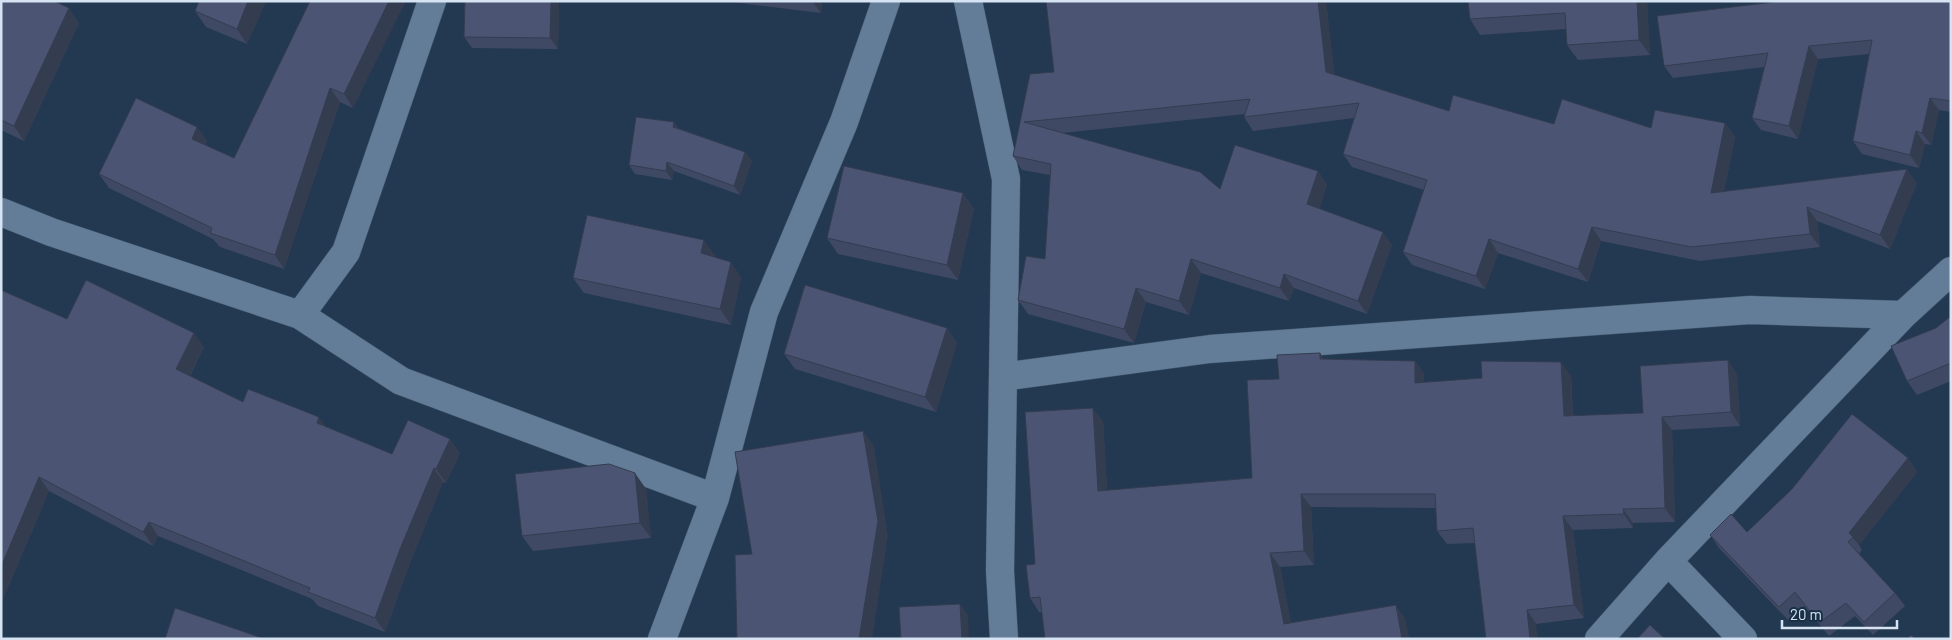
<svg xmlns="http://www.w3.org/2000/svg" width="1952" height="640" viewBox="0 0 1952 640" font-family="Barlow,sans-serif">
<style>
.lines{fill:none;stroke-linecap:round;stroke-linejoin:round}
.minor-casing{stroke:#42576b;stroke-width:29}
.minor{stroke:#637c97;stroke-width:28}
.wall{fill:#404963}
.shaded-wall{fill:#343c50}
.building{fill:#4b5573;stroke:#343c50}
</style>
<rect width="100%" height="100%" fill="#223951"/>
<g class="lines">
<defs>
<path id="minor" d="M 968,1 L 1006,179 L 1000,571 L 1004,639
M 1,212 L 51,232 L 300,315 L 401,381 L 715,498
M 300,315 L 346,252 L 432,1
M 1003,377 L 1210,349 L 1750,310 L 1903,315
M 1668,561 L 1743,639
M 662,639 L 715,498 L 764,312 L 844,122 L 886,1
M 1599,639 L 1668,561 L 1903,315 L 1951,271"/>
</defs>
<!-- minor casing -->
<use href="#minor" class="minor-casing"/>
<!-- minor -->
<use href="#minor" class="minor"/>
</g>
<!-- wall -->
<path class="wall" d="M 1,1 L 79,23 L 24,141 L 1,130 Z
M 199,1 L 266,1 L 247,44 L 206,27 L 195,11 Z
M 310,1 L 353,108 L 340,102 L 284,269 L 220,247 L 213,239 L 109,188 L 99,174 L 197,127 L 207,141 L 205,145 L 234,158 Z
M 559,1 L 558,49 L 472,48 L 464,37 Z
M 724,1 L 822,1 L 821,13 Z
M 1046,1 L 1326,1 L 1334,75 L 1449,111 L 1554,124 L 1651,128 L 1725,123 L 1735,137 L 1724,191 L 1917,183 L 1890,249 L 1817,221 L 1820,247 L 1700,261 L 1601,241 L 1588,282 L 1498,253 L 1485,289 L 1412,265 L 1403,252 L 1424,190 L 1352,167 L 1343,154 L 1354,118 L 1253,131 L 1244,117 L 1245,114 L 1062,133 L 1220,189 L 1318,171 L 1327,185 L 1319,209 L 1392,245 L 1367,314 L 1294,288 L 1289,301 L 1201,273 L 1189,315 L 1146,302 L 1134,343 L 1028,314 L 1018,300 L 1045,259 L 1050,175 L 1022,170 L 1013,156 L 1030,74 L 1054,72 Z
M 1468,1 L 1647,1 L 1650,55 L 1578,60 L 1567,45 L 1566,29 L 1480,35 L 1470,19 Z
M 1951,1 L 1951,112 L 1939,110 L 1931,145 L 1925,144 L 1919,168 L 1862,154 L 1853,141 L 1869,54 L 1818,59 L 1798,139 L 1761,130 L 1752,118 L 1764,67 L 1673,78 L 1664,66 Z
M 674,122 L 678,128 L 745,152 L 752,161 L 740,195 L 674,171 L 672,180 L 635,174 L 629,165 Z
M 974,208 L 958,280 L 838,254 L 827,238 Z
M 715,255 L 714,257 L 741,277 L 731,325 L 584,293 L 573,278 Z
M 1951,316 L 1951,381 L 1917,395 L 1907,381 Z
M 67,319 L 204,347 L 190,376 L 243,402 L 326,427 L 392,454 L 460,453 L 446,483 L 443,482 L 410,563 L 385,632 L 318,606 L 312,599 L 158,536 L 153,546 L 49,491 L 1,604 Z
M 947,328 L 957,343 L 936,412 L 795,369 L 784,354 Z
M 1320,353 L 1324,359 L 1415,361 L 1424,374 L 1424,382 L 1571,376 L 1573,416 L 1643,413 L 1737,374 L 1740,426 L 1672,430 L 1675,522 L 1633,523 L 1633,528 L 1573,530 L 1584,618 L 1536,624 L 1474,543 L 1447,544 L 1437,531 L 1436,508 L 1311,507 L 1314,565 L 1280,567 L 1291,623 L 1405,619 L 1409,639 L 1039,612 L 1030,598 L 1035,564 L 1103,421 L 1107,490 L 1252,478 L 1279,379 Z
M 1908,458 L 1917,472 L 1859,545 L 1862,550 L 1859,554 L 1895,593 L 1905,606 L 1873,635 L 1855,616 L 1829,636 L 1804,606 L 1788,620 L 1719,548 L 1710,535 L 1747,532 Z
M 646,489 L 651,538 L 533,551 L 522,536 Z"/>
<!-- shaded-wall -->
<path class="shaded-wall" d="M 248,1 L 266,1 L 247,44 L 237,29 Z
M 389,1 L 406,1 L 353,108 L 344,94 Z
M 551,1 L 559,1 L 558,49 L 550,38 Z
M 812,1 L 822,1 L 821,13 Z
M 1318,1 L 1326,1 L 1336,86 L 1326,72 Z
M 1637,1 L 1647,1 L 1650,55 L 1639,40 Z
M 69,8 L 79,23 L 24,141 L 14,126 Z
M 1809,46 L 1818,59 L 1798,139 L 1789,126 Z
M 330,88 L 340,102 L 284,269 L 275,255 Z
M 1930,98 L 1939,110 L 1931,145 L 1922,133 Z
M 674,122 L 680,131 L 673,127 Z
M 1725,123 L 1735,137 L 1721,206 L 1711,193 Z
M 197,127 L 207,141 L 202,153 L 192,139 Z
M 1916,131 L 1925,144 L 1919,168 L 1910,155 Z
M 745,152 L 752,161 L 740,195 L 734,186 Z
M 667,162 L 674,171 L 672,180 L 666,171 Z
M 1907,169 L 1917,183 L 1890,249 L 1880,235 Z
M 1318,171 L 1327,185 L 1317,218 L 1307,204 Z
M 963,193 L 974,208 L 958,280 L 947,265 Z
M 1807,207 L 1817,221 L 1820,247 L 1810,234 Z
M 1592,227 L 1601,241 L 1588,282 L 1578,269 Z
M 1383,232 L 1392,245 L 1367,314 L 1358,301 Z
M 1489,239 L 1498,253 L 1485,289 L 1476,276 Z
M 704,240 L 715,255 L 711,268 L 701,253 Z
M 1191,259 L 1201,273 L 1189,315 L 1179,301 Z
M 731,262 L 741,277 L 731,325 L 720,309 Z
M 1284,274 L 1294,288 L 1289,301 L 1280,288 Z
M 1136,288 L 1146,302 L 1134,343 L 1124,329 Z
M 947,328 L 957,343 L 936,412 L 925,397 Z
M 194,333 L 204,347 L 186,383 L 176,369 Z
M 1320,353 L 1329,367 L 1320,359 Z
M 1728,360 L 1737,374 L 1740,426 L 1731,412 Z
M 1415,361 L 1424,374 L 1424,396 L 1415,383 Z
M 1561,362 L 1571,376 L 1573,430 L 1564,416 Z
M 1093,408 L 1103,421 L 1108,505 L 1098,491 Z
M 319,417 L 329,431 L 317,423 Z
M 1662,417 L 1672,430 L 1675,522 L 1665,508 Z
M 863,431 L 874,446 L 888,536 L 872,639 L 859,639 Z
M 450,439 L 460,453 L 446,483 L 436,469 Z
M 1908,458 L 1917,472 L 1859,545 L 1849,533 Z
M 434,468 L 443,482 L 410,563 L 385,632 L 375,618 L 400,549 Z
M 635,473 L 646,489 L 651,538 L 640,523 Z
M 39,477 L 49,491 L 1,604 L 1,567 Z
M 1301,494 L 1311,507 L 1314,565 L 1304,551 Z
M 1623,509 L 1633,523 L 1633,528 L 1624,514 Z
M 1563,516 L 1573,530 L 1584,618 L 1574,605 Z
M 149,522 L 158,536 L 153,546 L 143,532 Z
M 1270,553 L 1280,567 L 1294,638 L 1284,624 Z
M 960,604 L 968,615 L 969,639 L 962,639 Z
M 1396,605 L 1405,619 L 1409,639 L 1402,639 Z
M 1527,610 L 1536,624 L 1538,639 L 1530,639 Z"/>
<!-- building -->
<path class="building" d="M 1,1 L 54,1 L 69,8 L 14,126 L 1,120 Z
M 199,1 L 248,1 L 237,29 L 195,11 Z
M 310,1 L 389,1 L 344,94 L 330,88 L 275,255 L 210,233 L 212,228 L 99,174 L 136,98 L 197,127 L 192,139 L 234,158 Z
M 465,1 L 551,1 L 550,38 L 464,37 Z
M 1046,1 L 1318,1 L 1326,72 L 1449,111 L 1453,95 L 1554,124 L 1562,99 L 1651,128 L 1655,110 L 1725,123 L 1711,193 L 1907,169 L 1880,235 L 1807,207 L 1810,234 L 1691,247 L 1592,227 L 1578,269 L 1489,239 L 1476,276 L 1403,252 L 1427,180 L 1343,154 L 1359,103 L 1244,117 L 1250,99 L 1024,122 L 1200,172 L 1220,189 L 1235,145 L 1318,171 L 1307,204 L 1383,232 L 1358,301 L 1284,274 L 1280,288 L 1191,259 L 1179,301 L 1136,288 L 1124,329 L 1018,300 L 1026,256 L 1045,259 L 1051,164 L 1013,156 L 1030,74 L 1054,72 Z
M 1468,1 L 1637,1 L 1639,40 L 1567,45 L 1565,13 L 1470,19 Z
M 1774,1 L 1951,1 L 1951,101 L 1930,98 L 1922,133 L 1916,131 L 1910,155 L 1853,141 L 1872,40 L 1809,46 L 1789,126 L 1752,118 L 1768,53 L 1664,66 L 1657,16 L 1774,2 Z
M 636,117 L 674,122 L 673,127 L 745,152 L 734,186 L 667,162 L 666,171 L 629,165 Z
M 844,166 L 963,193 L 947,265 L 827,238 Z
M 587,215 L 704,240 L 701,253 L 731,262 L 720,309 L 573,278 Z
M 86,280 L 194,333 L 176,369 L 243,402 L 248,389 L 319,417 L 317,423 L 392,454 L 408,420 L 450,439 L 436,469 L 434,468 L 400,549 L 375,618 L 308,592 L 310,588 L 149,522 L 143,532 L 39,477 L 1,567 L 1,290 L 67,319 Z
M 805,285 L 947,328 L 925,397 L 784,354 Z
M 1951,316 L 1951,363 L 1907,381 L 1891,346 L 1936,328 Z
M 1320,353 L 1320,359 L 1415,361 L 1415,383 L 1482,378 L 1481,361 L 1561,362 L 1564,416 L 1643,413 L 1640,366 L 1728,360 L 1731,412 L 1662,417 L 1665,508 L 1623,509 L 1624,514 L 1563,516 L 1574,605 L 1527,610 L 1530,639 L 1486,639 L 1473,528 L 1437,531 L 1435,494 L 1301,494 L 1304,551 L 1270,553 L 1284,624 L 1396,605 L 1402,639 L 1045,639 L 1040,597 L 1030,598 L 1026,565 L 1035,564 L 1025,412 L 1093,408 L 1098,491 L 1252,478 L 1247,380 L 1279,379 L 1277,355 Z
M 1852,414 L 1908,458 L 1849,533 L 1853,537 L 1848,542 L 1895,593 L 1864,622 L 1846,603 L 1819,623 L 1795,592 L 1779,607 L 1710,535 L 1731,514 L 1747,532 L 1792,489 Z
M 863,431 L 878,521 L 859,639 L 737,639 L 735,555 L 752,554 L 735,452 Z
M 609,464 L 635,473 L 640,523 L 522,536 L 515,474 Z
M 960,604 L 962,639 L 901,639 L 899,607 Z
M 175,608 L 265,639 L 165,639 Z
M 1650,625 L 1665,639 L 1637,639 Z
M 1911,635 L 1916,639 L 1907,639 Z"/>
<!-- border -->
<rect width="1952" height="640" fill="none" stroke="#d5e3f2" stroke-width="5"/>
<!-- scale -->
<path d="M1782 620v8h115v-8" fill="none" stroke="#d5e3f2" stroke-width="2.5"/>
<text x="1790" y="620" font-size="15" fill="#d5e3f2" stroke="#182f46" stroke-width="4" paint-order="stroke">20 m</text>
</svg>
